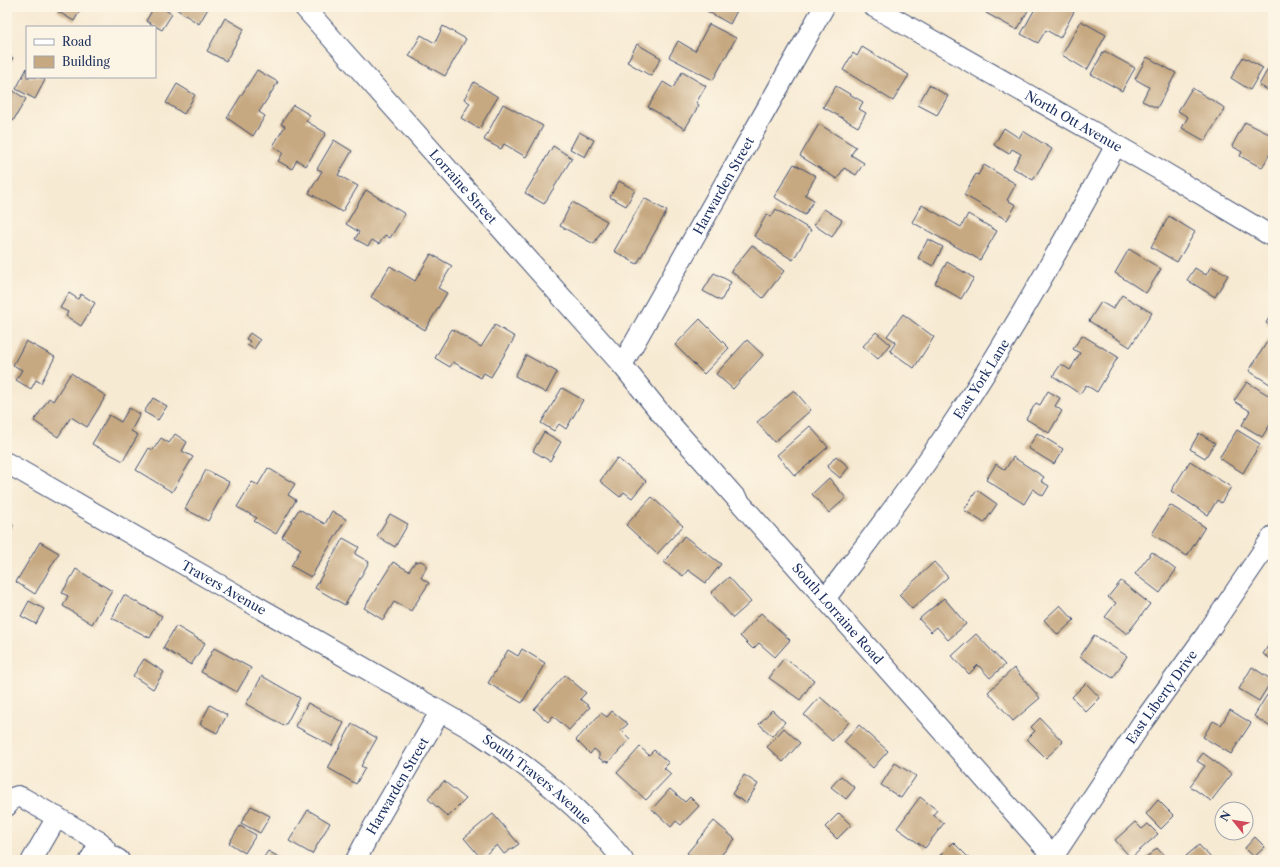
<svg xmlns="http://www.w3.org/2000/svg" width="1280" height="867" viewBox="0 0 1280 867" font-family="'Libre Caslon Text',serif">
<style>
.building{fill:#c6a881}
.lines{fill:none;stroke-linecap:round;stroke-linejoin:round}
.minor-casing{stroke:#3c4b70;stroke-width:22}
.minor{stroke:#fff;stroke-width:20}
.labels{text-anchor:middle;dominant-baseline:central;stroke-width:3.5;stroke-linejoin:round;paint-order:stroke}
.street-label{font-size:13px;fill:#1b2f5e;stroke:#fcf5e5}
</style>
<rect width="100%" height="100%" fill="#fcf5e5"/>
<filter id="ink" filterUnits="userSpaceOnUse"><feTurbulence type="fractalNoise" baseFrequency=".025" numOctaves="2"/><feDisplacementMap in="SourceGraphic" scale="8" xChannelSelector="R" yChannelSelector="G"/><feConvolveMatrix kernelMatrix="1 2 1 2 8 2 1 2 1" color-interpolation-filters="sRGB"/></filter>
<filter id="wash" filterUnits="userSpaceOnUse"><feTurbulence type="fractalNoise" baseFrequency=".012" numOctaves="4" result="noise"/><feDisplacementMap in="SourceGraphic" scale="16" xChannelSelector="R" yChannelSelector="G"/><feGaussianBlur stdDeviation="0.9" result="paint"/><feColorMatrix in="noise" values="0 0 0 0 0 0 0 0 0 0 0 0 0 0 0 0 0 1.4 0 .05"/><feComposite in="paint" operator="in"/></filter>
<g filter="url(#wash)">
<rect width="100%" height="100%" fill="#f7ead3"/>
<g id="blocks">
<!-- building -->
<path class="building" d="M 59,7 L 82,7 L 74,21 L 57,11 Z
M 154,7 L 160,7 L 172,14 L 162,30 L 146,21 Z
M 177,7 L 209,7 L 199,24 L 176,9 Z
M 706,7 L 739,7 L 730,24 L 705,10 Z
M 989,7 L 1030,7 L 1017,30 L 986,13 Z
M 1036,7 L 1073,7 L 1076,8 L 1060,38 L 1046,30 L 1038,43 L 1021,34 Z
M 225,18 L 244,29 L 226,61 L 207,51 Z
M 1081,21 L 1106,35 L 1087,70 L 1062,55 Z
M 709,24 L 736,38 L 713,80 L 669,57 L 678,41 L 695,51 Z
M 443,26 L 466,39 L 445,76 L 409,56 L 421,35 L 435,43 Z
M 637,44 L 661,58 L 651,76 L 627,62 Z
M 862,47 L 909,75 L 893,101 L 843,70 L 853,53 L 857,56 Z
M 1104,51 L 1135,68 L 1122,91 L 1091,74 Z
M 7,54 L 13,58 L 7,68 Z
M 1147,57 L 1176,73 L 1157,108 L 1142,101 L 1149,87 L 1135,79 Z
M 1243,57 L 1263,68 L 1250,90 L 1231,78 Z
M 1269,67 L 1273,69 L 1273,93 L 1259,85 Z
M 27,68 L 27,77 L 40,77 L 45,80 L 35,99 L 16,89 Z
M 257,70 L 278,82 L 259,112 L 265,116 L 253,136 L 227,118 Z
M 682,72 L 706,86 L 696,103 L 699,105 L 685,129 L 648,107 L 663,82 L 673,88 Z
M 474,82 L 498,97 L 479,129 L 461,118 L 470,103 L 464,99 Z
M 177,84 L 195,95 L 184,114 L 166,103 Z
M 929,85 L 948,96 L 937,115 L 918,105 Z
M 836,86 L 863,102 L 859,109 L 866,113 L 858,127 L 823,107 Z
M 9,88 L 26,99 L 13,121 L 7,118 L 7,91 Z
M 1192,88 L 1225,108 L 1205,141 L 1182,128 L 1188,117 L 1178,111 Z
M 503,104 L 543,126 L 526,157 L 504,144 L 501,149 L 484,140 Z
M 293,105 L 310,115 L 306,121 L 326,133 L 306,166 L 297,160 L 292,169 L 278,161 L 283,153 L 273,146 L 285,126 L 281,124 Z
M 1245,122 L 1273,136 L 1273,148 L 1262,168 L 1240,156 L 1242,152 L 1232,146 Z
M 819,124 L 856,147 L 851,155 L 864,163 L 856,175 L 844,168 L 837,179 L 800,156 Z
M 1004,128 L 1019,138 L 1023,131 L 1052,149 L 1033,180 L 1013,168 L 1021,154 L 1012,149 L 1009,154 L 994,145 Z
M 579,132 L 594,140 L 585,157 L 570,149 Z
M 334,140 L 352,151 L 338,175 L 358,186 L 342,212 L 309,193 L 322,171 L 317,169 Z
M 553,146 L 572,158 L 544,204 L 525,193 Z
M 794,164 L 816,176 L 805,195 L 814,200 L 805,215 L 774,197 Z
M 984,165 L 1016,184 L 1007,200 L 1016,205 L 1007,220 L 964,195 L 976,174 L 978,175 Z
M 619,181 L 635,190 L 626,206 L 610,197 Z
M 366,190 L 405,214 L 390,238 L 385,235 L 379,244 L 372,240 L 368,246 L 355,239 L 359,232 L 346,224 Z
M 644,198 L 667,211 L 637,264 L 614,251 Z
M 572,202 L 607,221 L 594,244 L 560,226 Z
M 922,205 L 961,227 L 968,214 L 997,231 L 980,260 L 912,222 Z
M 776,209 L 811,230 L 793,260 L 754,236 L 767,214 L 771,217 Z
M 824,209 L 842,220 L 832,237 L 814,225 Z
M 1169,216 L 1195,232 L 1177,262 L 1151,247 Z
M 928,239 L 943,247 L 933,266 L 918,258 Z
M 752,245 L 784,271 L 763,298 L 731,271 Z
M 1129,249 L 1161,269 L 1146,293 L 1115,273 Z
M 431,254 L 452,266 L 438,288 L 447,293 L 425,330 L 371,297 L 390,266 L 415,281 Z
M 947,262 L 974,278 L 961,299 L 935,283 Z
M 1211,266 L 1228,275 L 1215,297 L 1187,280 L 1195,268 L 1206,275 Z
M 714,273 L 731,282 L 721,301 L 703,291 Z
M 69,293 L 78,299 L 81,294 L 95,303 L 81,326 L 66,316 L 68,312 L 60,308 Z
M 1122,295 L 1152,313 L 1130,347 L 1089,321 L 1101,302 L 1113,309 Z
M 1273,311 L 1273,327 L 1266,323 Z
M 903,314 L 934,337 L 914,368 L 890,351 L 896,342 L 887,336 Z
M 700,319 L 729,348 L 704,374 L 675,345 Z
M 495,325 L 515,337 L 491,377 L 484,373 L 481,378 L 453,362 L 450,367 L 435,358 L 452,329 L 481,347 Z
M 876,332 L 890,344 L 878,359 L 863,346 Z
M 250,333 L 260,340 L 254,349 L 247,345 L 250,341 L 246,339 Z
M 1082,335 L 1118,357 L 1097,392 L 1086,385 L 1080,394 L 1053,376 L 1061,364 L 1070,370 L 1080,353 L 1073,349 Z
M 1270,337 L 1273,339 L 1273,386 L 1249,371 Z
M 747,340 L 763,355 L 733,389 L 716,374 Z
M 26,341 L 55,357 L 41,383 L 36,380 L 31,389 L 16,380 L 22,370 L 13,365 Z
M 526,355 L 557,372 L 546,393 L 515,376 Z
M 71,373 L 106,396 L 87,427 L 71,417 L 58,437 L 34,421 L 49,398 L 53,401 Z
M 1247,382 L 1273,398 L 1273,420 L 1262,437 L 1242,425 L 1250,411 L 1234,401 Z
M 562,388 L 583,400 L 566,429 L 559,424 L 554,431 L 541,423 Z
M 794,390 L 811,410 L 774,442 L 757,422 Z
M 1048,391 L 1060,398 L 1055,406 L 1062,411 L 1049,433 L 1026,419 L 1036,403 L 1040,405 Z
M 153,398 L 167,406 L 158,420 L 144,412 Z
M 129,408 L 140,414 L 131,431 L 138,435 L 123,461 L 92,444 L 109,415 L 121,422 Z
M 810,426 L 828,447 L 795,476 L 777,455 Z
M 1237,430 L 1260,444 L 1243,473 L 1219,458 Z
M 544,432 L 561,442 L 550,461 L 533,451 Z
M 1037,433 L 1063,449 L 1054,464 L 1028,448 Z
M 1199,433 L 1215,443 L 1205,458 L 1190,449 Z
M 175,434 L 187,442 L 182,451 L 193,457 L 172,492 L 136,470 L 149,448 L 153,450 L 161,438 L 169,443 Z
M 836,456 L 849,467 L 840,478 L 827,467 Z
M 1013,457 L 1044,477 L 1041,481 L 1049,486 L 1043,496 L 1033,489 L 1024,504 L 986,480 L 996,464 L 1005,470 Z
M 617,458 L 646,481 L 632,498 L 624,492 L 620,497 L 600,481 Z
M 1190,461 L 1231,487 L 1221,503 L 1217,500 L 1208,515 L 1171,491 Z
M 268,468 L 295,484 L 288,495 L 296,500 L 276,534 L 254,521 L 257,518 L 237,507 L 252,482 L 258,485 Z
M 206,470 L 229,482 L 208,521 L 185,509 Z
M 829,478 L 846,498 L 829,513 L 812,494 Z
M 977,490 L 997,504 L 984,523 L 964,510 Z
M 652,497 L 683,526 L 657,554 L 626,525 Z
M 1170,505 L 1205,527 L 1187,556 L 1152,534 Z
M 299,509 L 325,524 L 332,511 L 346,519 L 311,577 L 291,566 L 301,549 L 282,537 Z
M 390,514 L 408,524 L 395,547 L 377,536 Z
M 7,521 L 13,525 L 7,534 Z
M 684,536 L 721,564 L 706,583 L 688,570 L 683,576 L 664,562 Z
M 343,538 L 359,547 L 355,554 L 369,562 L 345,605 L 315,588 Z
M 40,542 L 59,553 L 35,594 L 16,582 Z
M 1152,552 L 1176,570 L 1160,593 L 1135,574 Z
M 421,561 L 426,564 L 426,568 L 421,578 L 429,583 L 411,611 L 394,602 L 383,620 L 364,608 L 393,562 L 409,571 L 415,562 Z
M 934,562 L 948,577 L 912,609 L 899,595 Z
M 76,569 L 112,591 L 92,624 L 63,606 L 68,596 L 62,593 Z
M 729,577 L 751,602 L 733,618 L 711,593 Z
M 1121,581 L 1150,604 L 1127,634 L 1105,617 L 1116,603 L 1108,597 Z
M 124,595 L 162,616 L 150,638 L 112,618 Z
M 944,598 L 966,624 L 948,640 L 937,627 L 931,632 L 919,619 Z
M 29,601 L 44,609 L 36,624 L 21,616 Z
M 1060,605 L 1074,620 L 1058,635 L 1044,620 Z
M 761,613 L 790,640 L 775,657 L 759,643 L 753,649 L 740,636 Z
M 176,626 L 205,643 L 191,665 L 163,648 Z
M 976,634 L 1005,665 L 990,678 L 978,665 L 969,674 L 952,656 Z
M 1094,635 L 1127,656 L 1113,678 L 1080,657 Z
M 1273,638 L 1273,660 L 1263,654 Z
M 214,648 L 251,668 L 237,692 L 201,672 Z
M 522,649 L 545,663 L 522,703 L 488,683 L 508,650 L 518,656 Z
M 784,658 L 814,680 L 800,700 L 769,678 Z
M 144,659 L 164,672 L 153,689 L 133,676 Z
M 1252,667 L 1272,680 L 1259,701 L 1239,689 Z
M 1014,668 L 1040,698 L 1013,721 L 988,692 Z
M 565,675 L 586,693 L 580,699 L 590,707 L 569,730 L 553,716 L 548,722 L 534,709 Z
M 262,676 L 300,698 L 285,726 L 246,704 Z
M 1086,683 L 1100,698 L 1086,712 L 1072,697 Z
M 1267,695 L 1273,699 L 1272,728 L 1254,716 Z
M 820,697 L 849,722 L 832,741 L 804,715 Z
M 308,703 L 344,723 L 332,746 L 295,726 Z
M 210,705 L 227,715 L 217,733 L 200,724 Z
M 772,710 L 785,722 L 772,736 L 759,724 Z
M 1230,710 L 1251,723 L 1231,754 L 1203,737 L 1213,721 L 1221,725 Z
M 612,711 L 628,724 L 621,730 L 630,739 L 609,762 L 603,761 L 599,758 L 599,753 L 594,749 L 590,754 L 576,740 L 601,713 L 607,717 Z
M 1040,718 L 1063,742 L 1046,758 L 1027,739 L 1035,731 L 1031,727 Z
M 352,724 L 377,738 L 361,766 L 365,768 L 356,784 L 328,768 Z
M 859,725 L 888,751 L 873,768 L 844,742 Z
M 784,728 L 800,743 L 783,762 L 767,747 Z
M 640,747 L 649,755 L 654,750 L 669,763 L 664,768 L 671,774 L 646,800 L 617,773 Z
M 1203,753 L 1232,774 L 1211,801 L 1190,786 L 1205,766 L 1197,761 Z
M 895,763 L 916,776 L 901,798 L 881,785 Z
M 744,775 L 758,784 L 746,803 L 732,794 Z
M 841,776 L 855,788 L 846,799 L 831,787 Z
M 444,781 L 466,799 L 448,817 L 428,799 Z
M 670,789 L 685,802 L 690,797 L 699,806 L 681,825 L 676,821 L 671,827 L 652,809 Z
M 920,797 L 937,810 L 933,815 L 944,823 L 925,848 L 897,828 Z
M 1158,800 L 1174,816 L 1161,829 L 1146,814 Z
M 251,806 L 270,816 L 260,833 L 241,823 Z
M 308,810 L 330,823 L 312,854 L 289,841 Z
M 839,813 L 851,825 L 837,839 L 825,827 Z
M 493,814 L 519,844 L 504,854 L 497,845 L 481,858 L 464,838 Z
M 714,821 L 735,839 L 717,860 L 696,860 L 687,853 Z
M 1135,822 L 1142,829 L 1148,824 L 1158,834 L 1131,858 L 1115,840 Z
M 240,826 L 256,835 L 245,853 L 229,843 Z
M 1255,837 L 1265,847 L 1254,857 L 1245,848 Z
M 953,842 L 971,860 L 945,860 L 940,855 Z
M 1199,845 L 1211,858 L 1208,860 L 1189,860 L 1186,856 Z
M 1157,848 L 1168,860 L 1144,860 Z
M 268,851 L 284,860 L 262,860 Z"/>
</g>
</g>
<g filter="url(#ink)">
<use href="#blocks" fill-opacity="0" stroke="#3c4b70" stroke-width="1"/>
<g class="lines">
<defs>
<g id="minor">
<path id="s1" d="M 304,7 L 622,365 L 659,411 L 1056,860"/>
<path id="s2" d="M 874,7 L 1160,170 L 1273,237"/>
<path id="s3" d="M 622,365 L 824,7"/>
<path id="s4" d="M 7,463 L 478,733 C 532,769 583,809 623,860"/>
<path id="s5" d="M 825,599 C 870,539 916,480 957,417 C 1015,329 1066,238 1116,145"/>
<path d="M 7,806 L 12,798 L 18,796 L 23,798 L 100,842 L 109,854 L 119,860"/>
<path d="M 32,860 L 57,817"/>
<path d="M 90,860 L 100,842"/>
<path id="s6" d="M 356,860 L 371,831 L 440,712"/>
<path id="s7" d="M 1051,860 L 1142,723 L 1207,633 L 1273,536"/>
</g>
</defs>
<!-- minor casing -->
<use href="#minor" class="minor-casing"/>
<!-- minor -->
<use href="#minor" class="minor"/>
</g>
</g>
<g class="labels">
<!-- street labels -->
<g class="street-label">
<text stroke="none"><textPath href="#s2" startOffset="230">North Ott Avenue</textPath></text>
<text stroke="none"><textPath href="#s1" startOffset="240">Lorraine Street</textPath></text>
<text stroke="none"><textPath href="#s3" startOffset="206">Harwarden Street</textPath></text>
<text stroke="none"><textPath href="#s5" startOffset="270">East York Lane</textPath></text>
<text stroke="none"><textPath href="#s4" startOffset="250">Travers Avenue</textPath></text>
<text stroke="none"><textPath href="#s1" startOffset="808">South Lorraine Road</textPath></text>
<text stroke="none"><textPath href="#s7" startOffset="197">East Liberty Drive</textPath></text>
<text stroke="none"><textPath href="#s4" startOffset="618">South Travers Avenue</textPath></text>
<text stroke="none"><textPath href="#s6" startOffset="85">Harwarden Street</textPath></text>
</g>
</g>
<!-- margin -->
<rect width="1280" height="867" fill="none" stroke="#fcf5e5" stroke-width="24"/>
<!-- legend -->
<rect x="26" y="26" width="130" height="52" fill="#fcf5e5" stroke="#a2a6af"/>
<rect x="34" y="39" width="20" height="6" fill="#ffffff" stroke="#a2a6af"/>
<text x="62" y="46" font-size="12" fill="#1b2f5e">Road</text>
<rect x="34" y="56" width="20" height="12" fill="#c6a881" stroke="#a2a6af"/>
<text x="62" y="66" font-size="12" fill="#1b2f5e">Building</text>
<!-- north arrow -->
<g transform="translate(1234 821) rotate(300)"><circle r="19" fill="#fcf5e5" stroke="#a2a6af"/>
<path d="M0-3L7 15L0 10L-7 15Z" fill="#d1495b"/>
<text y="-6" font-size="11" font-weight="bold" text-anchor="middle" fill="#1b2f5e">N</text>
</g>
</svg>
